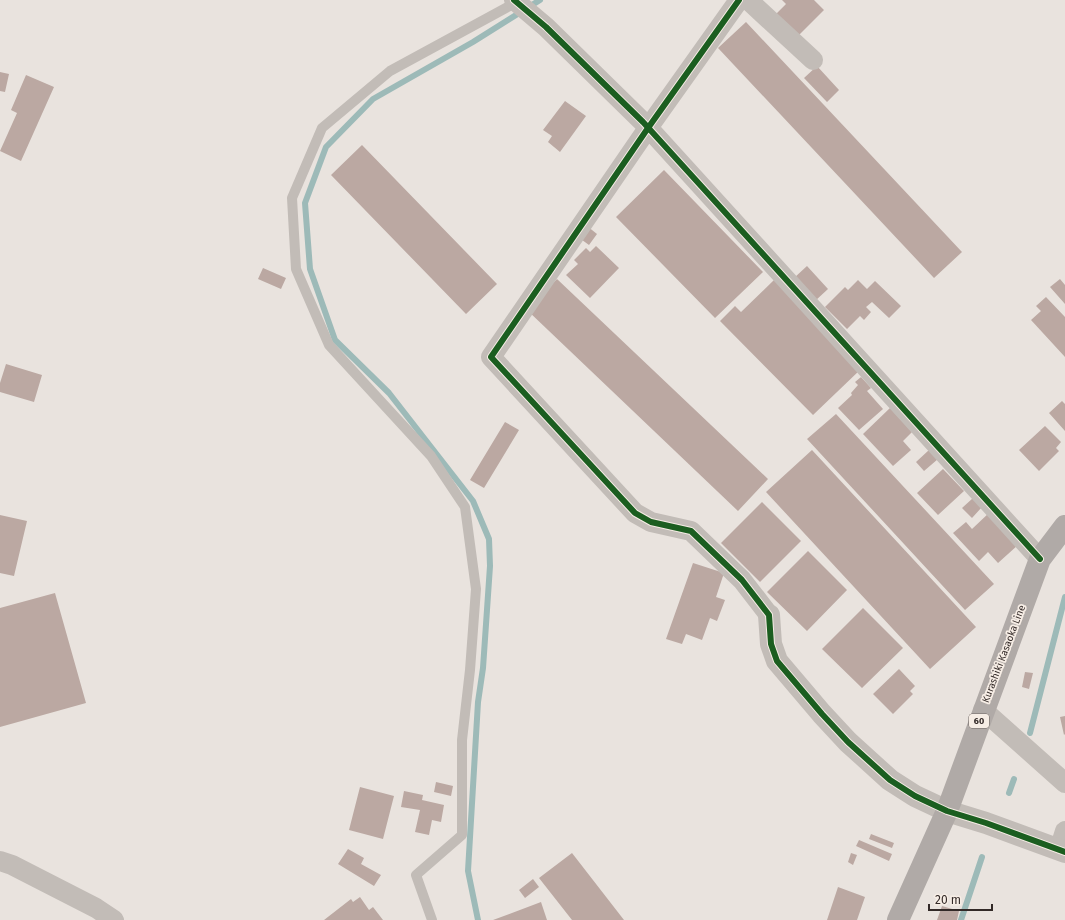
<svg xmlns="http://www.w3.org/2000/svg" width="1065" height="920" viewBox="0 0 1065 920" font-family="'Fira Sans',sans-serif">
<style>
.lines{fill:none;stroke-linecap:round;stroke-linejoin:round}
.stream{stroke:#9dbab8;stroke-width:6}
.building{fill:#bba8a2}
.service{stroke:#c2bcb7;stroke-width:10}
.minor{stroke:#c2bcb7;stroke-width:20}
.tertiary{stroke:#c2bcb7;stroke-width:22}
.primary{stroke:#b0aaa7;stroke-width:22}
.cycleway-casing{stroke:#f6ede5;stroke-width:8}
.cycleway{stroke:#1b5e20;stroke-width:6}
.labels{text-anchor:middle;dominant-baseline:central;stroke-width:3.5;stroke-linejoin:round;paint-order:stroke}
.shield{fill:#f6ede5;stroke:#6d6460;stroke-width:1}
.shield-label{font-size:9px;font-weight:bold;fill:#322927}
.street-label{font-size:10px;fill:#322927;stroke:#f6ede5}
</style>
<rect width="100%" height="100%" fill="#e9e3de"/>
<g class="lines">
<!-- stream -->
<path class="stream" d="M 1030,733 L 1065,597
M 1009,793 L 1014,779
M 478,920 L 468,871 L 478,702 L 483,668 L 490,566 L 489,539 L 473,501 L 389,393 L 335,340 L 310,269 L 305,203 L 326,147 L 373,99 L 473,42 L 540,0
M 961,920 L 982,857"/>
</g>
<!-- building -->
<path class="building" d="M 782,0 L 814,0 L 824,10 L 795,39 L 773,17 L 786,4 Z
M 746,22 L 962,252 L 934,278 L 718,48 Z
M 817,66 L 839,90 L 827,102 L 804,78 Z
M 0,72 L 9,74 L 5,92 L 0,91 Z
M 26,75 L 54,87 L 21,161 L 0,151 L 17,113 L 11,110 Z
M 565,101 L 586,116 L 560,152 L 548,142 L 552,136 L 543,130 Z
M 362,145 L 497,284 L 466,314 L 331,175 Z
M 664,170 L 763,272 L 715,318 L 616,217 Z
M 587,226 L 597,234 L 589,245 L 578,237 Z
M 596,246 L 619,268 L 590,298 L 566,275 L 578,264 L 574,260 L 586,248 L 590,252 Z
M 807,266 L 828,289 L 815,301 L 794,278 Z
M 263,268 L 286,278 L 281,289 L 258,279 Z
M 557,279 L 768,479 L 738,511 L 527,310 Z
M 1060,279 L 1065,285 L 1065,304 L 1050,287 Z
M 774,280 L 861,369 L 813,415 L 720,321 L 735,306 L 741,312 Z
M 858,280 L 867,289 L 875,281 L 901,306 L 889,318 L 872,302 L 866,307 L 871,312 L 864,320 L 860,316 L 847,329 L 825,307 L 845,287 L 848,290 Z
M 1046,297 L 1065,317 L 1065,357 L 1031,320 L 1041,311 L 1036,306 Z
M 6,364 L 42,375 L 34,402 L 0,392 L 0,383 Z
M 861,377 L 871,388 L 867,391 L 883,409 L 859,430 L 838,408 L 852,395 L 851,393 L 858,385 L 855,382 Z
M 1062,401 L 1065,404 L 1065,431 L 1049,413 Z
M 890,408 L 912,432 L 903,441 L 911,450 L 893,466 L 863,434 Z
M 836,414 L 994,584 L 965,610 L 807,439 Z
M 505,422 L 519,430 L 484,488 L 470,480 Z
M 1045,426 L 1061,442 L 1056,448 L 1059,451 L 1039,471 L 1019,450 Z
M 812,450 L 976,627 L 930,669 L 766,492 Z
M 929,450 L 938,459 L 924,471 L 916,462 Z
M 943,469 L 964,491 L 938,515 L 917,493 Z
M 973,498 L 982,507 L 972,518 L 962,508 Z
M 762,502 L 801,541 L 760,582 L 721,543 Z
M 990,512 L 1019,544 L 998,563 L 988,552 L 979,561 L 953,533 L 966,522 L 972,529 Z
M 0,515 L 27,521 L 14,576 L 0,573 Z
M 808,551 L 847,590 L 807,631 L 767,592 Z
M 693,563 L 724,573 L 716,597 L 725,600 L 717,621 L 710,618 L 702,640 L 686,634 L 682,644 L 666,639 Z
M 55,593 L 86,703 L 0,727 L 0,608 Z
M 863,608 L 903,648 L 862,688 L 822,649 Z
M 899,669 L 915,686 L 910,691 L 913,694 L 893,714 L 873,694 Z
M 1025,672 L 1033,673 L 1029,689 L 1022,687 Z
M 1065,716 L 1065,734 L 1064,735 L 1060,717 Z
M 436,782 L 453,786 L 451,796 L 434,792 Z
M 360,787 L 394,796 L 383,839 L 349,830 Z
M 404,791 L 423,795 L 422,800 L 444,805 L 441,822 L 432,820 L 429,835 L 415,832 L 420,810 L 401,807 Z
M 871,834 L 894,843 L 892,848 L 869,839 Z
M 859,840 L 892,854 L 889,861 L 856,846 Z
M 348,849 L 364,858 L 361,864 L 381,875 L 374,886 L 338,864 Z
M 572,853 L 624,920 L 572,920 L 539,878 Z
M 851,853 L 857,855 L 853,865 L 848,862 Z
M 533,879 L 539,887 L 525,898 L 519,890 Z
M 838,887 L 865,897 L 857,920 L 827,920 Z
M 360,897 L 369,910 L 373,907 L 383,920 L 324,920 L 351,899 L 353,902 Z
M 541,902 L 547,920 L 493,920 Z
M 942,906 L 959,911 L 957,920 L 937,920 Z"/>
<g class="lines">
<!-- service -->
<path class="service" d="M 432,920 L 416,875 L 462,835 L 462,740 L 470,670 L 476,589 L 465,507 L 431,456 L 329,345 L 296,269 L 292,198 L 322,128 L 390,71 L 517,2"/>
<!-- minor -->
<path class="minor" d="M 514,0 L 546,27 L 643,122 L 1040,559
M 739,0 L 648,128 L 491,357 L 635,513 L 651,522 L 691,531 L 742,580 L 769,615
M 748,0 L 813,60
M 983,710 L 1065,783
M 1059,850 L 1065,831
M 0,861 L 12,865 L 96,908 L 114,920"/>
<!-- tertiary -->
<path class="tertiary" d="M 769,615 L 771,644 L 777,661 L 822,714 L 848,742 L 890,780 L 915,796 L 947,811 L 986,823 L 1065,852"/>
<!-- primary -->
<path class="primary" d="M 898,920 L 947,811 L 1040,559 L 1065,526"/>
<defs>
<path id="cycleway" d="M 514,0 L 546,27 L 643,122 L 1040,559
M 739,0 L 648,128 L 491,357 L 635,513 L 651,522 L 691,531 L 742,580 L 769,615 L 771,644 L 777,661 L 822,714 L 848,742 L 890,780 L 915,796 L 947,811 L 986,823 L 1065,852"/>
</defs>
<!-- cycleway casing -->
<use href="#cycleway" class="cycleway-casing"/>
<!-- cycleway -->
<use href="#cycleway" class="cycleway"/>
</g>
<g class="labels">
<!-- shield labels -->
<rect class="shield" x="969" y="714" width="20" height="14" rx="3"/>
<g class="shield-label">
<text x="979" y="721">60</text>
</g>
<!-- street labels -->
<g class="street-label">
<text transform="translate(1004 654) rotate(-69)">Kurashiki Kasaoka Line</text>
</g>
</g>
<!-- scale -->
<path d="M929 904v6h63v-6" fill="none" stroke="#322927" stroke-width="2"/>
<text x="935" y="904" font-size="12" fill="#322927" stroke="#f6ede5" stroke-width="3" paint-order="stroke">20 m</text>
</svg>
